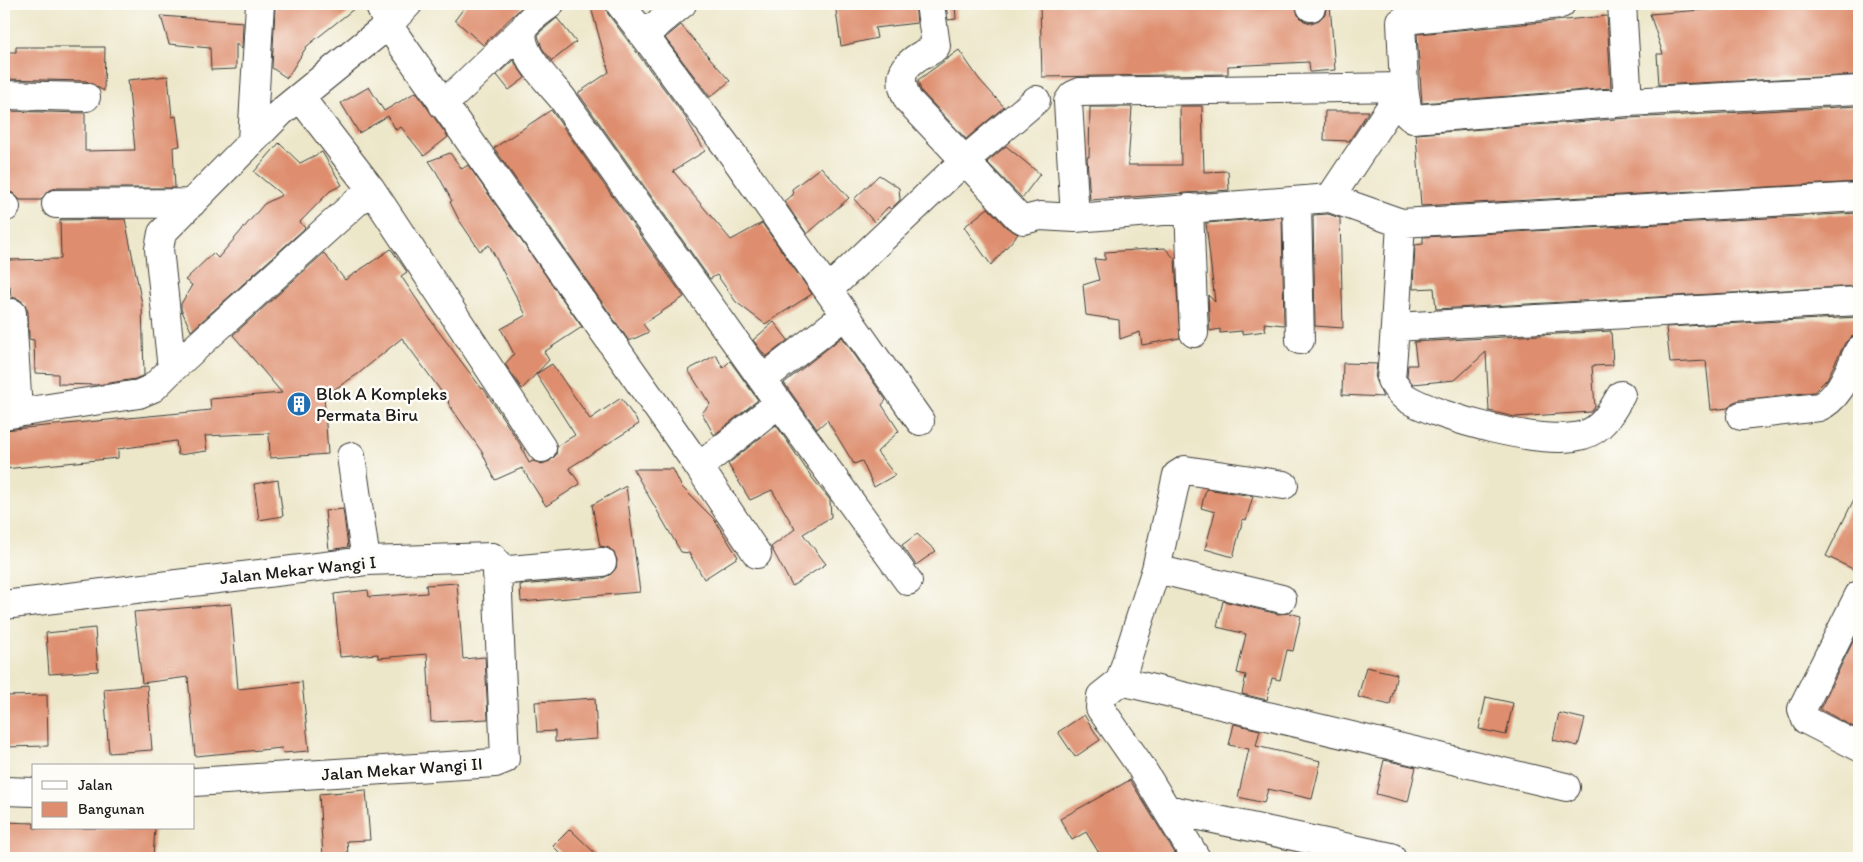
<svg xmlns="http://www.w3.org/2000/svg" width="1863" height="862" viewBox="0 0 1863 862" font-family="Itim,sans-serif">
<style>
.building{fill:#de8e6e}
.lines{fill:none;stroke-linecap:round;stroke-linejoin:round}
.minor-casing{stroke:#3b3a36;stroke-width:30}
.minor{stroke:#fff;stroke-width:28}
.labels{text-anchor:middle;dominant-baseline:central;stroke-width:5;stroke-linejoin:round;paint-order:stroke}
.poi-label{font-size:18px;fill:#1c1c1c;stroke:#fdfcf7;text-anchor:start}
.street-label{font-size:18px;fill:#1c1c1c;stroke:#fdfcf7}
</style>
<rect width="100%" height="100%" fill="#fdfcf7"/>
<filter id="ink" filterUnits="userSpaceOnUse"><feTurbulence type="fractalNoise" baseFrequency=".02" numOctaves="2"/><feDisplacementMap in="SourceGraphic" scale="10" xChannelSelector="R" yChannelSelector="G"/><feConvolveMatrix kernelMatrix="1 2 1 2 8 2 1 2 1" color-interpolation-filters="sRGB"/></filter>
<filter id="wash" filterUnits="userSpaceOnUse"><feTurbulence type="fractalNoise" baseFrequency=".0096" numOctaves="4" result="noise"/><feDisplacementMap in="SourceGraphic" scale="20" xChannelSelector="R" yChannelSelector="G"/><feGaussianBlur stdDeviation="1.12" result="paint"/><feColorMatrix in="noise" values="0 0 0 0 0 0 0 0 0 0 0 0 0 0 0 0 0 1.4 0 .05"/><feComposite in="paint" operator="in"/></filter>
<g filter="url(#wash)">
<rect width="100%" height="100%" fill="#ede7ca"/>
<g id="blocks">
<!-- building -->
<path class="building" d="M 279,4 L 360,4 L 307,46 L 287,78 L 272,68 L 275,8 Z
M 467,4 L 525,4 L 483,45 L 455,20 Z
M 590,4 L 605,4 L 608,14 L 685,117 L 705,151 L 673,171 L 731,240 L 762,223 L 812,294 L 765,324 L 736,302 L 717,275 L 710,279 L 578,93 L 609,72 Z
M 835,4 L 915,4 L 917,23 L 875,28 L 877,38 L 841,46 Z
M 946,4 L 955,4 L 956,19 L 948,20 Z
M 1040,4 L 1295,4 L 1298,15 L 1304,21 L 1311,23 L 1319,20 L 1325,14 L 1327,4 L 1330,4 L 1335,70 L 1310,72 L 1309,62 L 1228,66 L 1228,74 L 1042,77 Z
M 1779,4 L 1859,4 L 1859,75 L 1659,85 L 1657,54 L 1663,54 L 1650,14 Z
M 161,16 L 243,22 L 242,49 L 236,44 L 236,69 L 211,70 L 210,48 L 169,44 Z
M 1607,16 L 1611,88 L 1422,103 L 1417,34 Z
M 557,18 L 576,42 L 552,61 L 542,48 L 538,36 L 540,32 Z
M 681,25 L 730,81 L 710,97 L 665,38 Z
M 16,47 L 105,47 L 104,91 L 86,81 L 4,79 L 4,52 L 16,52 Z
M 959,50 L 979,79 L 1004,107 L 966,139 L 921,91 L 918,80 Z
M 513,60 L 525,78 L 509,90 L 497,75 Z
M 168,76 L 172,117 L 176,116 L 180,146 L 173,147 L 175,188 L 56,188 L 48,191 L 41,200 L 20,200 L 13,193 L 4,191 L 4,111 L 85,113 L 85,151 L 135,150 L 128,80 Z
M 369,87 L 384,111 L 416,92 L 448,137 L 424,156 L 401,127 L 396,130 L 388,116 L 359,133 L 341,103 Z
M 1180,106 L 1202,106 L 1204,172 L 1228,171 L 1229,190 L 1090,200 L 1087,157 L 1089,157 L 1090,107 L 1132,107 L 1128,165 L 1181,165 Z
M 1859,106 L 1859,182 L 1421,206 L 1416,134 L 1629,118 Z
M 551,110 L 684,297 L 643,324 L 649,332 L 629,341 L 494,148 Z
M 1325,111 L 1369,111 L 1349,141 L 1324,140 Z
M 279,143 L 300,163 L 322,152 L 342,185 L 330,191 L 300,222 L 305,228 L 191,331 L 181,309 L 181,304 L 192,285 L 185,280 L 213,253 L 218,258 L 264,204 L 282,195 L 254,172 Z
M 1006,146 L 1040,174 L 1022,198 L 987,162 Z
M 450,153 L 462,169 L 468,165 L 582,327 L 544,352 L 549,360 L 522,389 L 505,364 L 514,354 L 501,329 L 526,315 L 489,245 L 480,251 L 459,220 L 450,202 L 452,201 L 437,173 L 429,161 Z
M 821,167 L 849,198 L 807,234 L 784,201 L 793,195 L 792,189 Z
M 879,175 L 899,188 L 900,200 L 891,209 L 888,207 L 874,222 L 854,199 Z
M 988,208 L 1006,227 L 1018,234 L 991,265 L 964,227 Z
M 1859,213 L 1859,286 L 1436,309 L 1434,288 L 1413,289 L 1415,245 L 1423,244 L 1423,237 Z
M 1328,214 L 1340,218 L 1343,328 L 1315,326 L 1313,215 Z
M 1282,217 L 1284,325 L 1264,323 L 1266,331 L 1242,334 L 1242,331 L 1220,333 L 1220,329 L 1210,331 L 1208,295 L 1215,302 L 1206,223 Z
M 125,219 L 142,304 L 144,375 L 135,379 L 97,385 L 58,384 L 58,374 L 35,373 L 34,340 L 29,339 L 28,312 L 25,304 L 19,299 L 11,297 L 10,286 L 4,286 L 4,260 L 61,259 L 60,220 Z
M 1165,248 L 1175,259 L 1180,338 L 1142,345 L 1140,332 L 1120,339 L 1119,320 L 1086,315 L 1083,285 L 1099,280 L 1094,259 L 1105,260 L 1105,252 Z
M 391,249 L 407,272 L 401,276 L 436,328 L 482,389 L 483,388 L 520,444 L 529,463 L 533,461 L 542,464 L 550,461 L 556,455 L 557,446 L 575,435 L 536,374 L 552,364 L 590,419 L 621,398 L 639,424 L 569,468 L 580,484 L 546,506 L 522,468 L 495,480 L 482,452 L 448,403 L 449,402 L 402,338 L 358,374 L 324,396 L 328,454 L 270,458 L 269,433 L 205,436 L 207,451 L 178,455 L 176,441 L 118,449 L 118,458 L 4,469 L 4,430 L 211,410 L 210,399 L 282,393 L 233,335 L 324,253 L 345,280 Z
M 1859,317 L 1859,335 L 1851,337 L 1845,343 L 1827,379 L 1814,392 L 1739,400 L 1732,403 L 1728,408 L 1711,410 L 1706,361 L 1670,363 L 1666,327 Z
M 774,322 L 788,340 L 766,357 L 753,340 Z
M 1611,331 L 1613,365 L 1592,366 L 1595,407 L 1591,412 L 1515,417 L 1489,411 L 1486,352 L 1455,380 L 1413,384 L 1407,376 L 1408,365 L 1417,365 L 1414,342 Z
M 842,337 L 886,400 L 882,405 L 899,431 L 877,452 L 895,475 L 874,487 L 862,461 L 854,464 L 827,420 L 817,429 L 784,383 Z
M 716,355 L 723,368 L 730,361 L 758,400 L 714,435 L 702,413 L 710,404 L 688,370 Z
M 1343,363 L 1377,364 L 1375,379 L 1383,397 L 1342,395 Z
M 776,425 L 813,479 L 830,500 L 831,517 L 803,534 L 826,564 L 792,586 L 771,547 L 795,529 L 772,490 L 750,500 L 728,464 Z
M 633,469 L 673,469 L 681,486 L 714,519 L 738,557 L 704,579 L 689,553 L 681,552 Z
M 278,480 L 283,516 L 259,520 L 254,484 Z
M 626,486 L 640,592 L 521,602 L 520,585 L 603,578 L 611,574 L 616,568 L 617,560 L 614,553 L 609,548 L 600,546 L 592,505 Z
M 1206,489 L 1253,496 L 1246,520 L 1243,519 L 1233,557 L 1205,549 L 1215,512 L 1201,508 Z
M 1859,489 L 1859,572 L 1826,556 Z
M 343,509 L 348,547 L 329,550 L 325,511 Z
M 917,534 L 936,551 L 916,565 L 902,545 Z
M 457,583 L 463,659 L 485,657 L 488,719 L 431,722 L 427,654 L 378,658 L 378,654 L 340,657 L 334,594 L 368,590 L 369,597 L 427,593 L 426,585 Z
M 1223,601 L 1278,614 L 1289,613 L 1301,616 L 1293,651 L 1287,650 L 1280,680 L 1272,678 L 1267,700 L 1242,694 L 1246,675 L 1237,673 L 1246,634 L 1217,627 Z
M 231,604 L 238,689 L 302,682 L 309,751 L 283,753 L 282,748 L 195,756 L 188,677 L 142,683 L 134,612 Z
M 95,628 L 98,671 L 49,674 L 46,633 Z
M 1859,629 L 1859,730 L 1820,709 Z
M 1366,667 L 1397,674 L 1390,705 L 1358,697 Z
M 147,685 L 152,750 L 109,753 L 104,689 Z
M 47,695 L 48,746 L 4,747 L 4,696 Z
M 1486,697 L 1513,703 L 1506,735 L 1479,729 Z
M 595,698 L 597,739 L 555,742 L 555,731 L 537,732 L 535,702 Z
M 1559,713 L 1585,719 L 1578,746 L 1553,740 Z
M 1084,715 L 1100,740 L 1075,757 L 1058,732 Z
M 1234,724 L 1260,730 L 1256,746 L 1321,761 L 1312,799 L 1268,789 L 1264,803 L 1238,797 L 1249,749 L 1229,745 Z
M 1384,760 L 1416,767 L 1408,802 L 1376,794 Z
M 1130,780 L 1178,858 L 1102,858 L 1086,832 L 1072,840 L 1060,819 Z
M 366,790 L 370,840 L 347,841 L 348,855 L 323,857 L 319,794 Z
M 4,822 L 34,823 L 34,828 L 155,828 L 153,858 L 4,858 Z
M 570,829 L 600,858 L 565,858 L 553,846 Z"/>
</g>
</g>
<g filter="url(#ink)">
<use href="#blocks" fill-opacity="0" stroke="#3b3a36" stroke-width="1"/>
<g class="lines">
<defs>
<path id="minor" d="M 408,4 L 388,25 L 699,467 L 757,554
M 550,4 C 543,10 528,19 524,28 C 515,50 549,82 562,98 L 779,403 L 908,581
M 620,4 L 644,35
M 682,4 L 644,35 L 733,155 L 920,421
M 930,4 L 936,46 C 933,51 928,52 923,54 C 901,66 897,78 908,100 L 1017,216 L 1024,220 L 1040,216 L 1075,218
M 1311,4 L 1311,7
M 1561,4 L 1404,20 L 1401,22 L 1404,87 L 1408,115 L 1413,119 L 1628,102 L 1859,90
M 1622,4 L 1628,102
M 1404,87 L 1080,92 L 1073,95 L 1068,102 L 1075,218 L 1330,198 L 1401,223 L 1859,197
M 4,95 L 86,97
M 300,97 L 371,189 L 542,448
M 443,105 L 525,27
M 252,141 L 260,4
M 1330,198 L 1404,87
M 1297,202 L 1300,340
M 56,204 L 192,203
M 4,207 L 6,207
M 1189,208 L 1194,333
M 829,289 L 964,161 L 1036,100
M 12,313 L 18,411
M 1395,327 L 1401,223
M 172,369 L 371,189
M 763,379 L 844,316
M 1621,395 C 1611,412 1603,429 1583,435 C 1546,447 1439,418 1406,398 C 1400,394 1395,386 1391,380 L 1395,327 L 1859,301
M 4,415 L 139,394 L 153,388 L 172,369 L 159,249 L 162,233 L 281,112 L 388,25 L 379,4
M 1741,416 L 1819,407 C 1840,398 1849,370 1859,350
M 351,456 L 366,561
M 699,467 L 779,403
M 1156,569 L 1282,599
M 497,571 L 602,562
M 1859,595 L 1802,709 L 1806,720 L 1859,747
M 4,605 L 366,561 L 492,557 L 497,563 L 497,571 L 505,759 L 495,763 L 194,782
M 1120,681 L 1566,787
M 4,791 L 34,792
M 1167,809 L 1391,857
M 1196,858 L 1139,764 L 1100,708 L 1101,696 L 1120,681 L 1156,569 L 1177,475 L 1185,470 L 1284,485"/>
</defs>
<!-- minor casing -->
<use href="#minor" class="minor-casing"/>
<!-- minor -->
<use href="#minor" class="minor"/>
</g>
</g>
<!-- icons -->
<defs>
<symbol id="building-disc" viewBox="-11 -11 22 22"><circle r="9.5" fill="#1f6fb2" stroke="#fdfcf7"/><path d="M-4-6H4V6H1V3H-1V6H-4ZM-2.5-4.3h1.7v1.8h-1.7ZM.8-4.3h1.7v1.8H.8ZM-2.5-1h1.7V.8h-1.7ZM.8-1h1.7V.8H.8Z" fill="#fff"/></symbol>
</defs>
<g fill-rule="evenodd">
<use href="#building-disc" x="285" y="390" width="28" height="28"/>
</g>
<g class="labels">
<!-- poi labels -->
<g class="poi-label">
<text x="316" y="394">Blok A Kompleks<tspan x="316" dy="21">Permata Biru</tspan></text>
</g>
<!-- street labels -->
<g class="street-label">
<text transform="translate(298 570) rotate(-6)">Jalan Mekar Wangi I</text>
<text transform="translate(402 769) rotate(-4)">Jalan Mekar Wangi II</text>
</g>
</g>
<!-- margin -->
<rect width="1863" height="862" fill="none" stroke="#fdfcf7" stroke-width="20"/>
<!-- legend -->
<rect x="32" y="764" width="162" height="65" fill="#fdfcf7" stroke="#a3a29f"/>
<rect x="42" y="781" width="25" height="8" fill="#ffffff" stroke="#a3a29f"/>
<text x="78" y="790" font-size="15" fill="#1c1c1c">Jalan</text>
<rect x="42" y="802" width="25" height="15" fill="#de8e6e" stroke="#a3a29f"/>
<text x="78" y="814" font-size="15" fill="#1c1c1c">Bangunan</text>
</svg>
